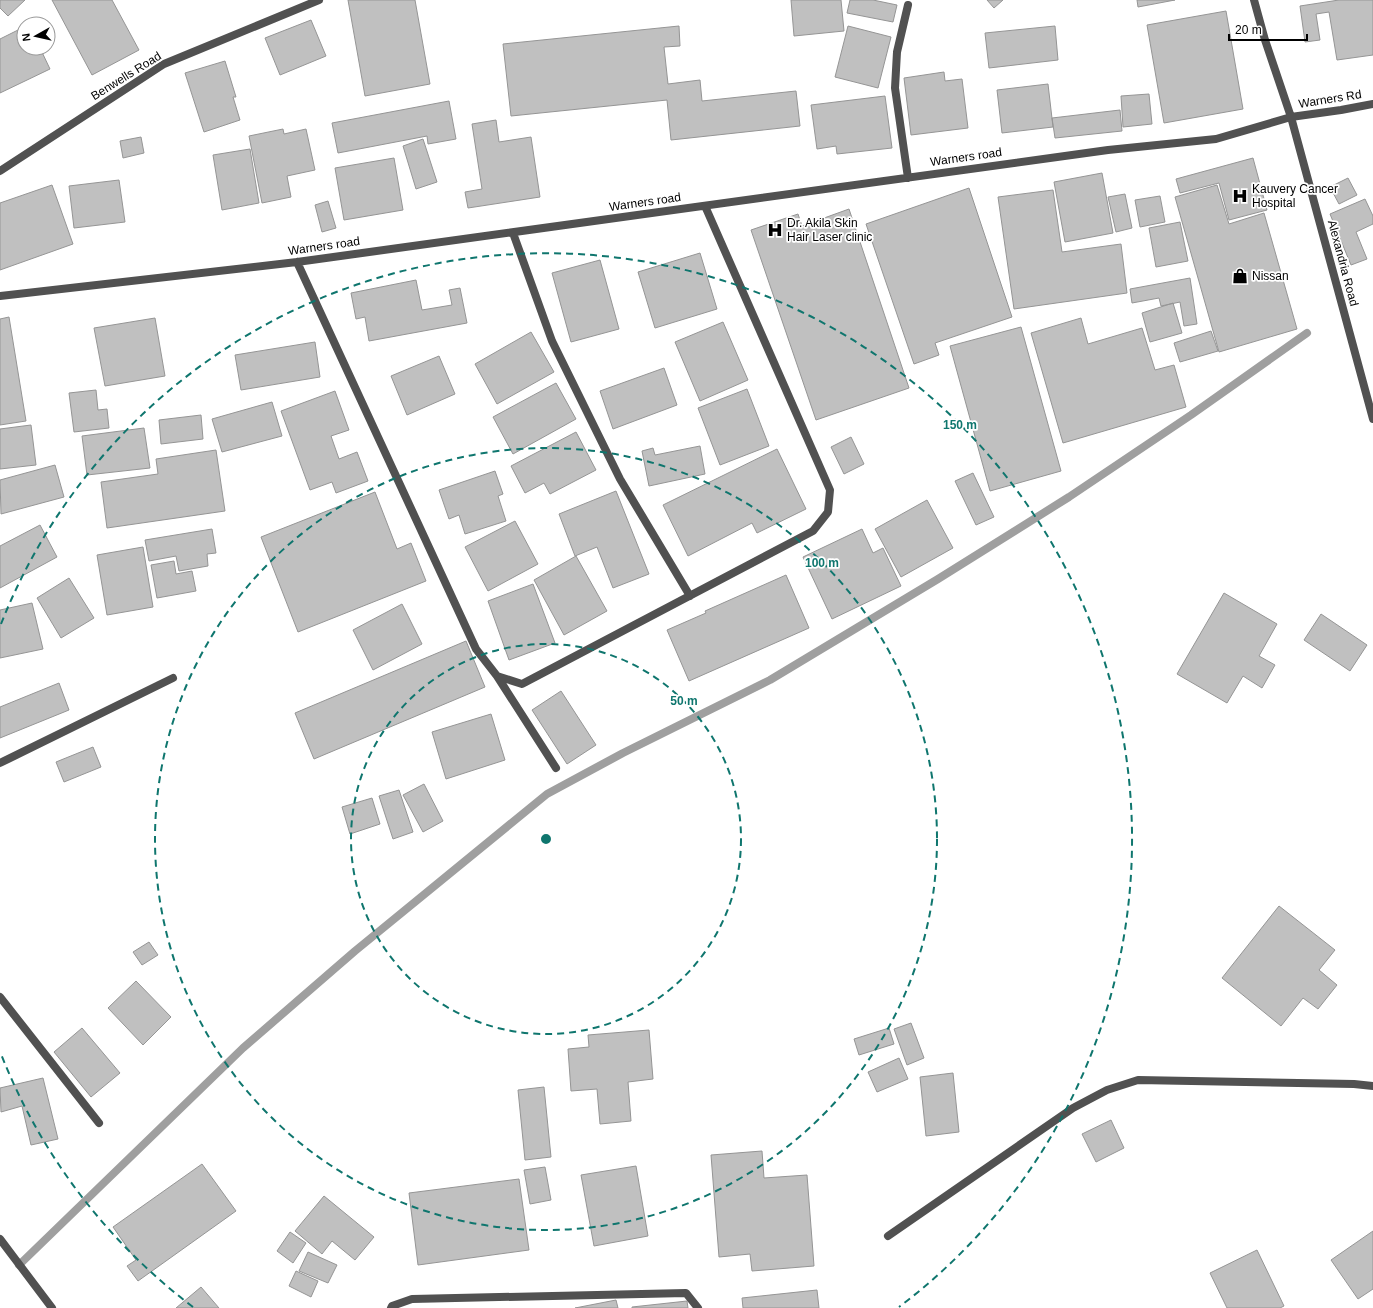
<svg xmlns="http://www.w3.org/2000/svg" width="1373" height="1308" viewBox="0 0 1373 1308" font-family="Helvetica,sans-serif">
<style>
.lines{fill:none;stroke-linecap:round;stroke-linejoin:round}
.stream{stroke:#9f9f9f;stroke-width:8}
.building{fill:#c0c0c0;stroke:#959595}
.minor{stroke:#515151;stroke-width:8}
.ring{fill:none;stroke:#0f766e;stroke-width:2;stroke-dasharray:7 5}
.labels{text-anchor:middle;dominant-baseline:central;stroke-width:3.5;stroke-linejoin:round;paint-order:stroke}
.street-label{font-size:12px;fill:#000;stroke:#fff}
.poi-label{font-size:12px;fill:#000;stroke:#fff;text-anchor:start}
.centre{fill:#0f766e;stroke:#fff;stroke-width:2}
.ring-label{font-size:12px;text-anchor:middle;font-weight:bold;fill:#0f766e;stroke:#fff;stroke-width:3.5;stroke-linejoin:round;paint-order:stroke}
</style>
<rect width="100%" height="100%" fill="#fff"/>
<g class="lines">
<!-- stream -->
<path class="stream" d="M 19,1265 L 243,1048 L 355,951 L 547,794 L 623,753 L 770,680 L 938,579 L 1069,497 L 1191,415 L 1307,333"/>
</g>
<!-- building -->
<path class="building" d="M 0,0 L 25,0 L 8,16 L 0,8 Z
M 52,0 L 112,0 L 139,50 L 92,75 Z
M 348,0 L 415,0 L 430,84 L 365,96 Z
M 791,0 L 841,0 L 844,31 L 794,36 Z
M 850,0 L 873,0 L 897,5 L 893,22 L 847,13 Z
M 987,0 L 1003,0 L 994,8 Z
M 1137,0 L 1175,0 L 1138,7 Z
M 1339,0 L 1373,0 L 1373,55 L 1337,60 L 1329,12 L 1316,14 L 1320,40 L 1305,42 L 1300,6 Z
M 1226,11 L 1243,109 L 1164,123 L 1147,25 Z
M 311,20 L 326,56 L 280,75 L 265,38 Z
M 679,26 L 680,46 L 664,47 L 668,84 L 700,80 L 702,101 L 796,91 L 800,126 L 671,140 L 667,100 L 511,116 L 503,44 Z
M 848,26 L 891,37 L 878,88 L 835,77 Z
M 1055,26 L 1058,60 L 989,68 L 985,33 Z
M 24,27 L 24,48 L 40,48 L 50,69 L 0,93 L 0,39 Z
M 225,61 L 236,97 L 233,97 L 240,120 L 204,132 L 185,73 Z
M 944,72 L 945,81 L 962,79 L 968,128 L 911,135 L 904,78 Z
M 1048,84 L 1053,127 L 1002,133 L 997,90 Z
M 1149,94 L 1152,124 L 1123,127 L 1121,96 Z
M 885,96 L 892,148 L 837,154 L 836,146 L 817,149 L 811,105 Z
M 449,101 L 456,139 L 428,144 L 427,136 L 338,153 L 332,123 Z
M 1120,110 L 1122,131 L 1055,138 L 1052,118 Z
M 496,120 L 499,142 L 531,137 L 540,197 L 468,208 L 465,192 L 482,189 L 472,124 Z
M 283,129 L 284,134 L 306,129 L 315,170 L 287,176 L 291,197 L 262,203 L 249,136 Z
M 141,137 L 144,153 L 123,158 L 120,141 Z
M 423,139 L 437,182 L 416,189 L 403,146 Z
M 250,149 L 259,203 L 222,210 L 213,155 Z
M 394,158 L 403,210 L 344,220 L 335,168 Z
M 1253,158 L 1267,210 L 1229,220 L 1219,183 L 1180,193 L 1176,179 Z
M 1102,173 L 1113,233 L 1065,242 L 1054,182 Z
M 1348,178 L 1357,195 L 1339,204 L 1330,187 Z
M 119,180 L 125,222 L 74,228 L 69,186 Z
M 52,185 L 73,244 L 0,270 L 0,203 Z
M 1217,185 L 1229,224 L 1264,213 L 1297,329 L 1219,352 L 1175,197 Z
M 969,188 L 1012,317 L 935,343 L 939,355 L 914,364 L 866,224 Z
M 1053,190 L 1062,252 L 1121,244 L 1127,293 L 1014,309 L 998,197 Z
M 1125,194 L 1132,228 L 1116,232 L 1108,197 Z
M 1160,196 L 1165,222 L 1140,227 L 1135,200 Z
M 1365,199 L 1373,216 L 1373,224 L 1356,232 L 1367,259 L 1351,265 L 1330,214 Z
M 328,201 L 336,228 L 322,232 L 315,205 Z
M 849,209 L 909,388 L 816,420 L 751,230 L 798,214 L 802,226 Z
M 1180,222 L 1188,261 L 1156,267 L 1149,228 Z
M 700,253 L 717,309 L 655,328 L 638,272 Z
M 600,260 L 619,329 L 571,342 L 552,273 Z
M 1190,278 L 1197,324 L 1184,326 L 1180,302 L 1161,306 L 1159,298 L 1132,303 L 1130,289 Z
M 416,280 L 422,310 L 452,305 L 449,290 L 460,288 L 467,323 L 369,341 L 365,317 L 356,319 L 351,293 Z
M 1173,303 L 1182,333 L 1150,342 L 1142,313 Z
M 9,317 L 26,421 L 0,425 L 0,319 Z
M 155,318 L 165,376 L 105,386 L 94,328 Z
M 1081,318 L 1088,344 L 1142,328 L 1155,370 L 1174,365 L 1186,407 L 1063,443 L 1031,333 Z
M 723,322 L 748,380 L 700,401 L 675,342 Z
M 1021,327 L 1061,471 L 990,491 L 950,346 Z
M 1211,331 L 1218,351 L 1180,362 L 1174,343 Z
M 531,332 L 554,372 L 497,404 L 475,364 Z
M 315,342 L 320,377 L 241,390 L 235,355 Z
M 439,356 L 455,394 L 407,415 L 391,376 Z
M 664,368 L 677,405 L 613,429 L 600,391 Z
M 556,383 L 576,419 L 513,454 L 493,417 Z
M 747,389 L 769,446 L 720,465 L 698,408 Z
M 96,390 L 98,410 L 107,409 L 109,428 L 74,432 L 69,393 Z
M 335,391 L 349,430 L 331,436 L 339,459 L 357,452 L 368,481 L 336,493 L 332,482 L 310,490 L 281,411 Z
M 272,402 L 282,436 L 222,452 L 212,419 Z
M 201,415 L 203,439 L 161,444 L 159,420 Z
M 31,425 L 36,465 L 0,469 L 0,429 Z
M 144,428 L 150,468 L 87,475 L 82,436 Z
M 576,432 L 596,470 L 550,494 L 544,483 L 525,493 L 511,466 Z
M 851,437 L 864,464 L 844,474 L 831,447 Z
M 700,446 L 705,474 L 649,486 L 642,451 L 653,448 L 655,455 Z
M 777,449 L 806,509 L 757,533 L 752,523 L 688,556 L 663,505 Z
M 216,450 L 225,511 L 107,528 L 101,482 L 158,474 L 156,459 Z
M 55,465 L 64,497 L 1,514 L 0,480 Z
M 495,471 L 503,494 L 498,496 L 506,521 L 465,534 L 459,515 L 449,519 L 439,490 Z
M 973,473 L 994,517 L 976,525 L 955,481 Z
M 616,491 L 649,574 L 613,588 L 597,547 L 575,556 L 559,514 Z
M 375,492 L 397,549 L 411,543 L 426,581 L 298,632 L 261,537 Z
M 927,500 L 953,548 L 901,577 L 875,529 Z
M 515,521 L 538,564 L 488,591 L 465,547 Z
M 40,525 L 57,557 L 0,588 L 0,546 Z
M 212,529 L 216,553 L 207,554 L 208,566 L 179,571 L 176,556 L 149,561 L 145,540 Z
M 862,529 L 873,553 L 883,548 L 901,586 L 832,619 L 803,557 Z
M 143,547 L 153,607 L 107,615 L 97,555 Z
M 576,556 L 607,611 L 564,635 L 534,580 Z
M 174,561 L 176,574 L 192,571 L 196,591 L 157,598 L 151,565 Z
M 786,575 L 809,628 L 689,681 L 667,630 L 706,613 L 705,611 Z
M 69,578 L 94,618 L 61,638 L 37,598 Z
M 533,584 L 555,643 L 509,660 L 488,601 Z
M 1224,593 L 1277,624 L 1259,656 L 1275,665 L 1262,688 L 1243,676 L 1227,703 L 1177,674 Z
M 32,603 L 43,649 L 0,658 L 0,610 Z
M 402,604 L 422,644 L 373,670 L 353,630 Z
M 1321,614 L 1367,645 L 1350,671 L 1304,640 Z
M 466,641 L 485,687 L 314,759 L 295,713 Z
M 59,683 L 69,710 L 0,738 L 0,707 Z
M 561,691 L 596,745 L 567,764 L 532,710 Z
M 491,714 L 505,760 L 446,779 L 432,732 Z
M 93,747 L 101,767 L 64,782 L 56,762 Z
M 424,784 L 443,821 L 423,832 L 403,795 Z
M 399,790 L 413,832 L 393,839 L 379,796 Z
M 372,798 L 380,824 L 350,834 L 342,807 Z
M 1279,906 L 1335,950 L 1319,970 L 1337,985 L 1318,1009 L 1303,998 L 1281,1026 L 1222,978 Z
M 149,942 L 158,955 L 142,965 L 133,952 Z
M 136,981 L 171,1017 L 143,1045 L 108,1008 Z
M 911,1023 L 924,1058 L 907,1065 L 894,1029 Z
M 82,1028 L 120,1073 L 91,1097 L 54,1052 Z
M 889,1028 L 894,1044 L 859,1055 L 854,1039 Z
M 649,1030 L 653,1079 L 628,1082 L 631,1121 L 600,1124 L 597,1089 L 571,1091 L 568,1049 L 589,1047 L 588,1035 Z
M 899,1058 L 908,1079 L 877,1092 L 868,1072 Z
M 953,1073 L 959,1132 L 926,1136 L 920,1077 Z
M 43,1078 L 58,1139 L 31,1145 L 22,1106 L 1,1112 L 0,1088 Z
M 544,1087 L 551,1157 L 525,1160 L 518,1090 Z
M 1111,1120 L 1124,1148 L 1096,1162 L 1082,1134 Z
M 762,1151 L 764,1178 L 807,1175 L 814,1266 L 752,1271 L 750,1254 L 719,1257 L 711,1155 Z
M 202,1164 L 236,1211 L 138,1281 L 127,1266 L 136,1260 L 113,1227 Z
M 636,1166 L 648,1236 L 594,1246 L 581,1175 Z
M 545,1167 L 551,1200 L 530,1204 L 524,1170 Z
M 519,1179 L 529,1250 L 418,1265 L 409,1193 Z
M 324,1196 L 374,1237 L 355,1260 L 332,1241 L 322,1254 L 295,1231 Z
M 1373,1231 L 1373,1289 L 1358,1299 L 1331,1260 Z
M 290,1232 L 306,1243 L 293,1263 L 277,1251 Z
M 1257,1250 L 1284,1306 L 1280,1308 L 1227,1308 L 1210,1273 Z
M 308,1252 L 337,1265 L 328,1283 L 299,1271 Z
M 296,1271 L 318,1281 L 311,1297 L 289,1286 Z
M 201,1287 L 219,1308 L 176,1308 Z
M 817,1290 L 819,1308 L 743,1308 L 742,1298 Z
M 616,1300 L 618,1308 L 575,1308 Z
M 687,1301 L 688,1308 L 632,1308 L 632,1307 Z"/>
<g class="lines">
<!-- minor -->
<path class="minor" d="M 1254,0 L 1265,40 L 1291,117 L 1373,419
M 0,171 L 164,64 L 319,0
M 908,178 L 895,88 L 897,52 L 908,5
M 513,233 L 552,341 L 620,479 L 690,596
M 297,262 L 476,649 L 497,676 L 522,684 L 813,531 L 828,512 L 830,490 L 705,206
M 0,296 L 297,262 L 1108,150 L 1216,139 L 1291,117 L 1341,110 L 1373,104
M 497,676 L 556,768
M 0,763 L 173,678
M 0,997 L 99,1123
M 888,1236 L 1073,1108 L 1107,1090 L 1138,1080 L 1354,1084 L 1373,1086
M 0,1239 L 52,1308
M 391,1308 L 392,1306 L 412,1299 L 686,1293 L 698,1308"/>
</g>
<!-- distance rings -->
<g class="ring">
<circle cx="546" cy="839" r="195"/>
<circle cx="546" cy="839" r="391"/>
<path d="M193 1307A586 586 0 0 1 1 1054M1 624A586 586 0 1 1 899 1307"/>
</g>
<!-- icons -->
<defs>
<symbol id="hospital-bare" viewBox="-9 -9 18 18"><path d="M-5-5h3v3.5h4V-5h3V5h-3V1.5h-4V5h-3Z" fill="#000" stroke="#fff" stroke-width="2.5" paint-order="stroke"/></symbol>
<symbol id="shop-bare" viewBox="-9 -9 18 18"><path d="M-5-2.5h2.3a2.7 3.5 0 0 1 5.4 0H5L5.5 6h-11ZM-1.5-2.5h3a1.5 2.3 0 0 0-3 0Z" fill="#000" stroke="#fff" stroke-width="2.5" paint-order="stroke"/></symbol>
</defs>
<g fill-rule="evenodd">
<use href="#hospital-bare" x="1229" y="185" width="22" height="22"/>
<use href="#hospital-bare" x="764" y="219" width="22" height="22"/>
<use href="#shop-bare" x="1229" y="265" width="22" height="22"/>
</g>
<g class="labels">
<!-- street labels -->
<g class="street-label">
<text transform="translate(126 76) rotate(-32)">Benwells Road</text>
<text transform="translate(1330 99) rotate(-9)">Warners Rd</text>
<text transform="translate(966 157) rotate(-8)">Warners road</text>
<text transform="translate(645 202) rotate(-8)">Warners road</text>
<text transform="translate(324 246) rotate(-8)">Warners road</text>
<text transform="translate(1343 263) rotate(75)">Alexandria Road</text>
</g>
<!-- poi labels -->
<g class="poi-label">
<text x="1252" y="189">Kauvery Cancer<tspan x="1252" dy="14">Hospital</tspan></text>
<text x="787" y="223">Dr. Akila Skin<tspan x="787" dy="14">Hair Laser clinic</tspan></text>
<text x="1252" y="276">Nissan</text>
</g>
</g>
<circle cx="546" cy="839" r="6" class="centre"/>
<g class="ring-label">
<text x="960" y="429">150 m</text>
<text x="822" y="567">100 m</text>
<text x="684" y="705">50 m</text>
</g>
<!-- north arrow -->
<g transform="translate(36 36) rotate(262)"><circle r="19" fill="#ffffff" stroke="#999999"/>
<path d="M0-3L7 15L0 10L-7 15Z" fill="#000000"/>
<text y="-6" font-size="11" font-weight="bold" text-anchor="middle" fill="#000000">N</text>
</g>
<!-- scale -->
<path d="M1229 34v6h78v-6" fill="none" stroke="#000000" stroke-width="2"/>
<text x="1235" y="34" font-size="12" fill="#000000" stroke="#ffffff" stroke-width="3" paint-order="stroke">20 m</text>
</svg>
